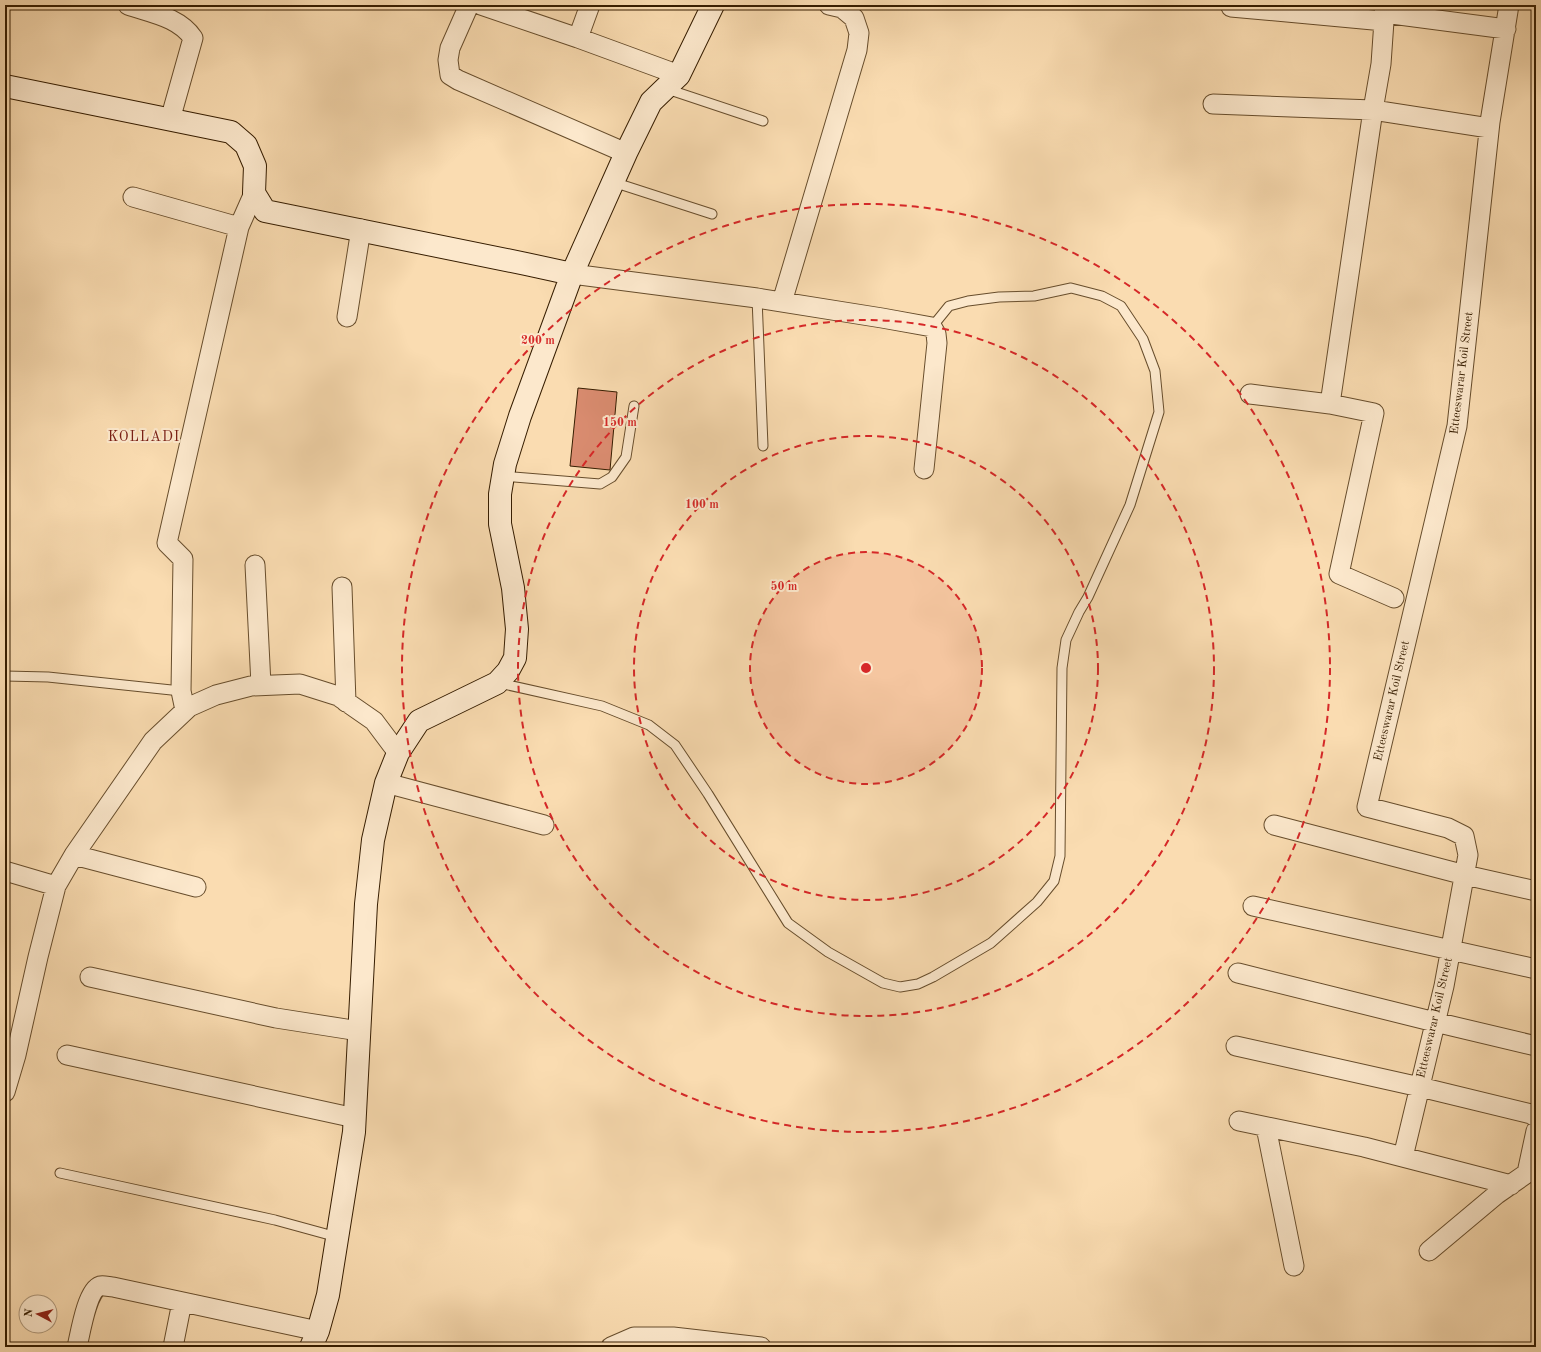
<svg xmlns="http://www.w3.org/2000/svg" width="1541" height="1352" viewBox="0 0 1541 1352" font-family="'Old Standard TT',serif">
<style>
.building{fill:#da8c70;stroke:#361d00}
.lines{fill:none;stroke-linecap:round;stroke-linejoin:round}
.lane-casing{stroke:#674d2c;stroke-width:11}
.street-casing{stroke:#674d2c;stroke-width:21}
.secondary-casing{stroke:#361d00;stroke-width:24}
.lane{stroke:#fce8cc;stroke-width:9}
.street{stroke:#fce8cc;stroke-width:19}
.secondary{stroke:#fce8cc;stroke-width:22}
.ring{fill:none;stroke:#d62828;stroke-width:2;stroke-dasharray:7 5}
.labels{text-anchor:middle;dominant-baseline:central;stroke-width:4;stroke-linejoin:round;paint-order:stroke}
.street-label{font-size:12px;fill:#361d00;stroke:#fce8cc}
.quarter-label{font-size:14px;letter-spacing:1px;fill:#7a1f14;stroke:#fce8cc}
.centre{fill:#d62828;stroke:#fce8cc;stroke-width:2}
.ring-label{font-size:12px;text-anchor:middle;font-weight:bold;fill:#d62828;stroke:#fce8cc;stroke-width:4;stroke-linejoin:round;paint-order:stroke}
</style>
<rect width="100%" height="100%" fill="#fadcb1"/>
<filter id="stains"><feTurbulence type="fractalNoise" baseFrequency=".005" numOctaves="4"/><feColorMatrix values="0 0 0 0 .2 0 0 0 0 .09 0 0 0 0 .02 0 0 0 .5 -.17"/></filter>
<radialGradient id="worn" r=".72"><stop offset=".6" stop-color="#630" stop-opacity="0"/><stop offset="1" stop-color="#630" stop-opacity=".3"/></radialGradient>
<!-- building -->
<path class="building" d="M 578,388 L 617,392 L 610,470 L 570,466 Z"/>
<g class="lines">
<defs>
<path id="lane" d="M 667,89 L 763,121
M 613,182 L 712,214
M 757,298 L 763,446
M 503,476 L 600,484 L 612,477 L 626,457 L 634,406
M 5,676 L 48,677 L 181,691
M 499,683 L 602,706 L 649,725 L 675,745 L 708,794 L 788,923 L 828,952 L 883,983 L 900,987 L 918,984 L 933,977 L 991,943 L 1037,902 L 1054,881 L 1060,856 L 1062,668 L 1066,640 L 1079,612 L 1088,597 L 1130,505 L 1159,412 L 1155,371 L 1143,339 L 1121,306 L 1102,296 L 1071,288 L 1034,296 L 999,297 L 968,301 L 949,306 L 932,327
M 60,1173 L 275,1220 L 337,1237"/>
<path id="street" d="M 128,5 C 151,13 179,17 193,38 L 170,120
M 469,5 L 450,48 L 448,60 L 450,75 L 458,80 L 626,153
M 481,5 L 578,38 L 679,75
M 1384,13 L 1506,29
M 578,38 L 590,5
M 1213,104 L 1373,110 L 1381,64 L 1384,21 L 1231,7
M 133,197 L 239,227
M 572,274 L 757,298 L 882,318 L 932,327 L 936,334 L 937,343 L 924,469
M 782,302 L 857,50 L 859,33 L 854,18 L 842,8 L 829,5
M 347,317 L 361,229
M 1250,394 L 1330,404 L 1374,413 L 1339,574 L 1394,598
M 1330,404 L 1373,110 L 1489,128
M 255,565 L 261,685
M 342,587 L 346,702
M 185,710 L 181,691 L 183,559 L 167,543 L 239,227 L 254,193
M 386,783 L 544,825
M 1274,825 L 1465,875 L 1536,891
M 74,855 L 196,887
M 5,871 L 56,886
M 1253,906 L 1536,969
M 1238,973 L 1435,1022 L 1536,1046
M 90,977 L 276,1018 L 359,1031
M 1236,1046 L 1420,1087 L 1531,1114 L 1536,1117
M 67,1055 L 355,1118
M 5,1092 L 16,1055 L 38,957 L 56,886 L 74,855 L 153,741 L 189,707 L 216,695 L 251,686 L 300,684 L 338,696 L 374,721 L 398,753
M 1239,1121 L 1364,1147 L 1511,1185
M 1266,1127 L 1294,1266
M 1403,1157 L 1444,986 L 1468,855 L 1464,836 L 1448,828 L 1367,807 L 1457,426 L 1490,122 L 1509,5
M 1527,1173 L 1536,1131
M 1429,1251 L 1497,1194 L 1536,1167
M 77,1347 C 80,1335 87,1290 100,1286 C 104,1285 109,1287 113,1287 L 318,1331
M 173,1347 L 182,1302
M 611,1347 L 634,1337 L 673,1337 L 761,1347"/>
<path id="secondary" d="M 5,86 L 231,132 L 246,145 L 255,166 L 254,193 L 265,211 L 526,264 L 572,274
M 311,1347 L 318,1331 L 328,1295 L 354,1132 L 366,904 L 373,840 L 386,783 L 398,753 L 419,721 L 497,683 L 508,671 L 515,658 L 517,629 L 513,588 L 500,524 L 500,494 L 505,464 L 520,416 L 572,274 L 626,153 L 651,102 L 679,75 L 713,5"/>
</defs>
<!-- lane casing -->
<use href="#lane" class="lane-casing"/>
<!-- street casing -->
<use href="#street" class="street-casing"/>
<!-- secondary casing -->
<use href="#secondary" class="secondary-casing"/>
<!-- lane -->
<use href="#lane" class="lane"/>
<!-- street -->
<use href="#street" class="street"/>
<!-- secondary -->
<use href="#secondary" class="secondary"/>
</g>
<!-- distance rings -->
<circle cx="866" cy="668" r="116" fill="#d62828" fill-opacity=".12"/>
<g class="ring">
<circle cx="866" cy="668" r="116"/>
<circle cx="866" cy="668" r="232"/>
<circle cx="866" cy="668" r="348"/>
<circle cx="866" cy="668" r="464"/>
</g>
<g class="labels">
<!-- street labels -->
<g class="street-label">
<text transform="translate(1462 373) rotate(-83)">Etteeswarar Koil Street</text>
<text transform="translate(1392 701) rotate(-77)">Etteeswarar Koil Street</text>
<text transform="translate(1435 1018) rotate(-77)">Etteeswarar Koil Street</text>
</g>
<!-- quarter labels -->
<g class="quarter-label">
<text x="144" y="437">KOLLADI</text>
</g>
</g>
<circle cx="866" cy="668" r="6" class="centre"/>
<g class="ring-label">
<text x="538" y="344">200 m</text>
<text x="620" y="426">150 m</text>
<text x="702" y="508">100 m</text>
<text x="784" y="590">50 m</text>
</g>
<!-- margin -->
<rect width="1541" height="1352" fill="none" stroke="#fadcb1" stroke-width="20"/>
<rect x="6" y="6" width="1529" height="1340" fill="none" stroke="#361d00" stroke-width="2"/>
<rect x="10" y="10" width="1521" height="1332" fill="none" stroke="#361d00"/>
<!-- north arrow -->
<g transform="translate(38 1314) rotate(277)"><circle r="19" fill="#fce8cc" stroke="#ad977a"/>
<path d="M0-3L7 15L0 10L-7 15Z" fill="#8f2418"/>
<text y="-6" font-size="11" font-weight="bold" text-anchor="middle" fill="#361d00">N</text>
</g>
<rect width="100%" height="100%" filter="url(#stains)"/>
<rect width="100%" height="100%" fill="url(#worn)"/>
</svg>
